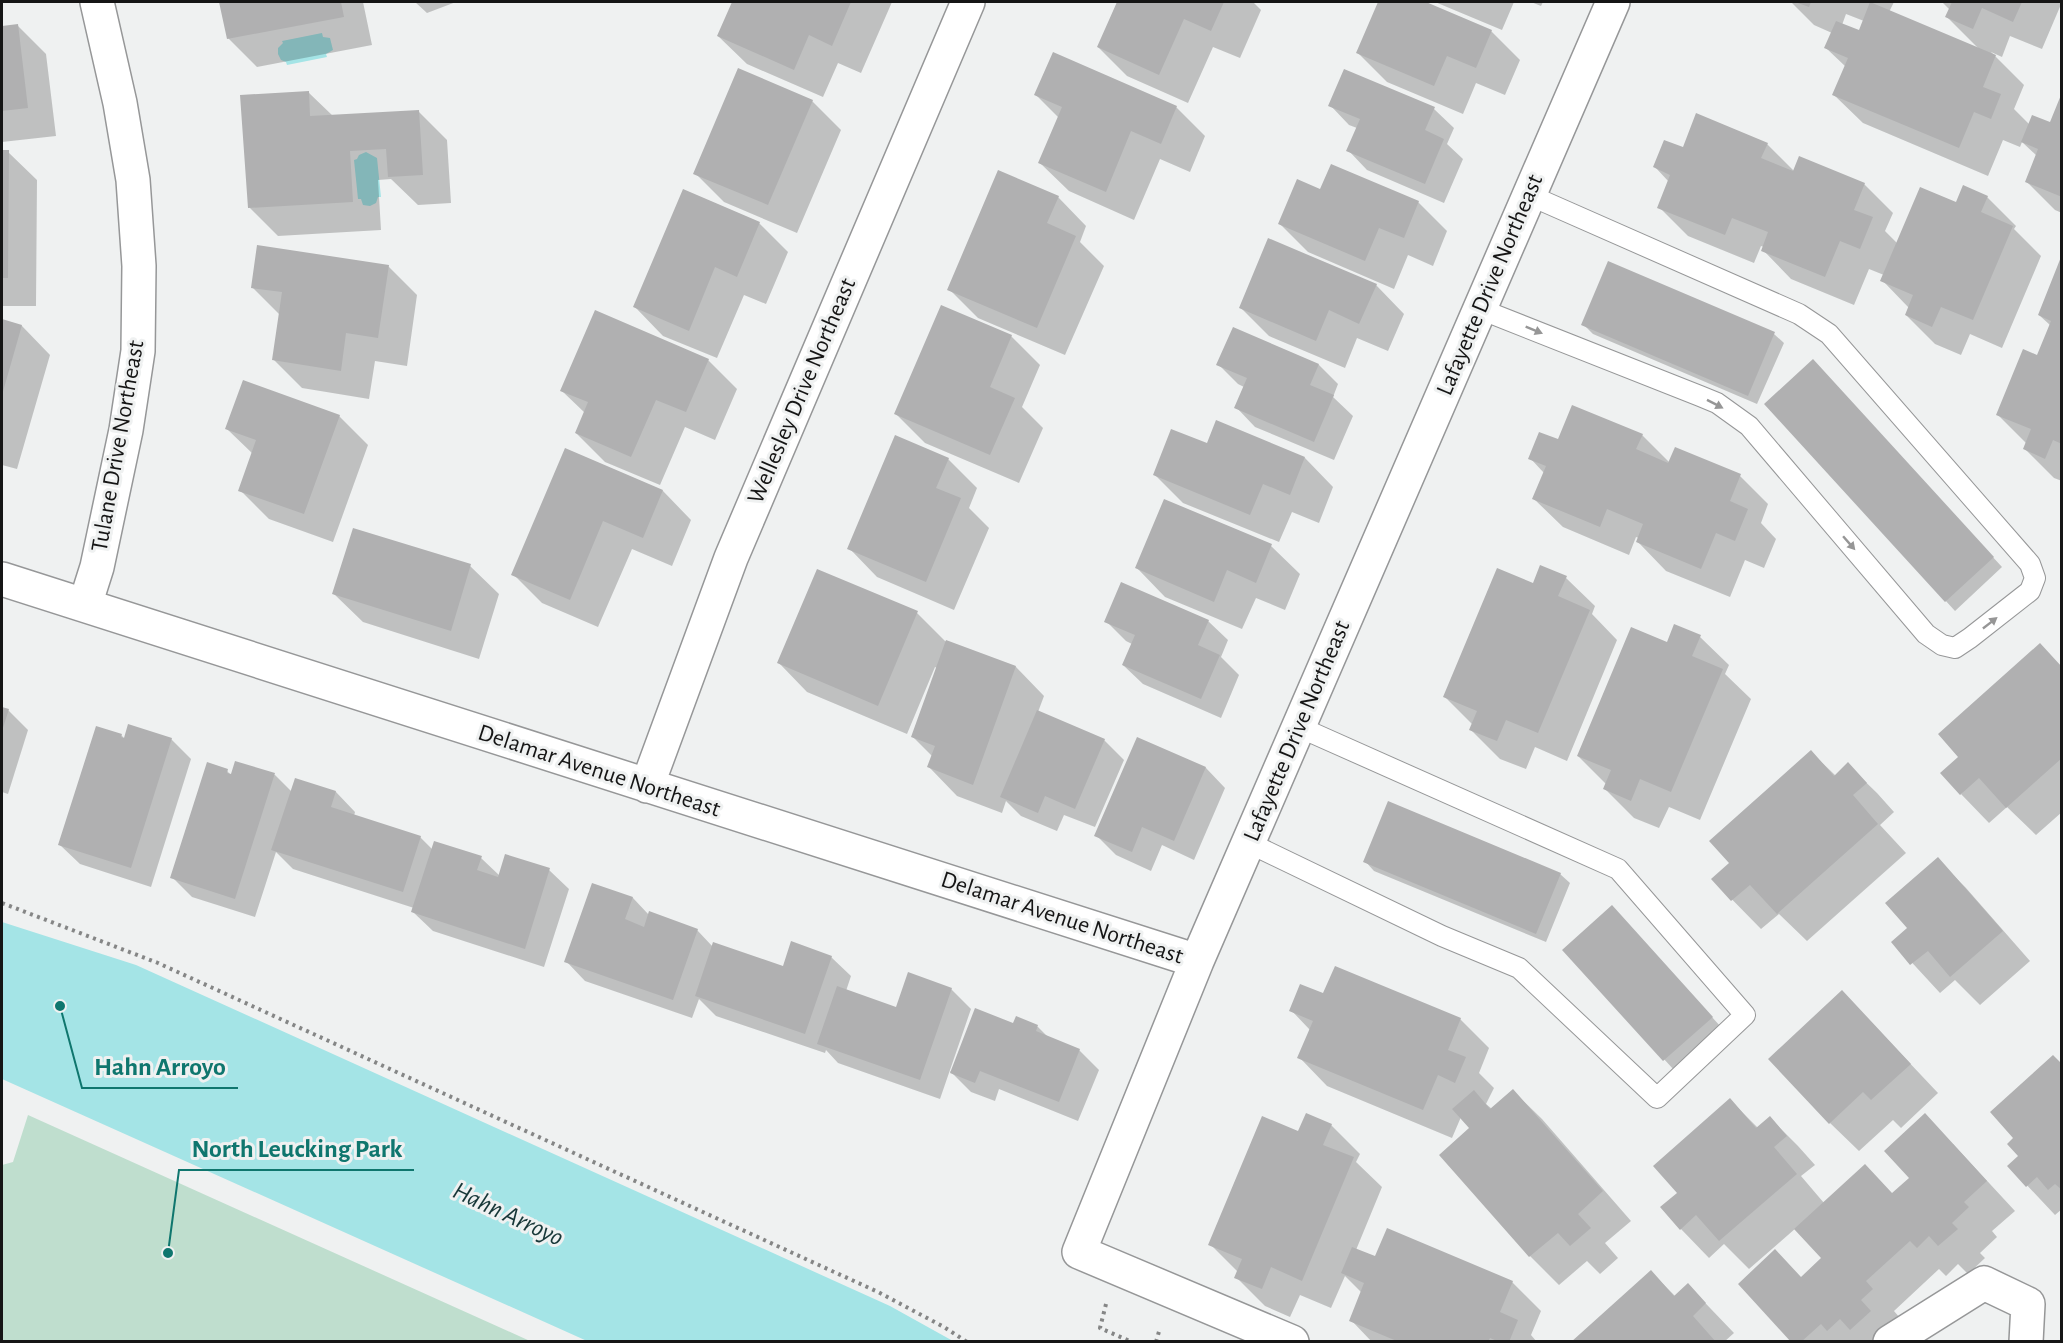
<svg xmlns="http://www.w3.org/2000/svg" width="2063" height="1343" viewBox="0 0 2063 1343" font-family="'Alegreya Sans',sans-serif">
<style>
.green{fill:#bfdece}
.water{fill:#a4e4e6}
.shadow{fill:#0003;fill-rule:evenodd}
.building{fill:#b0b0b1}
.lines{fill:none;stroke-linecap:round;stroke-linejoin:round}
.lane-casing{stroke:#969798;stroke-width:22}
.street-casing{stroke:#969798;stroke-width:36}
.path{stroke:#858686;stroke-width:4;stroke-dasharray:3 4.5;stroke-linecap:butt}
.lane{stroke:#fff;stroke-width:20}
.street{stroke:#fff;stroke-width:33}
.oneway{fill:#969696}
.labels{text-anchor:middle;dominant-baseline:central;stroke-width:6;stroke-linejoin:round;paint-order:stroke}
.street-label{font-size:24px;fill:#151515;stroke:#eff1f1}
.water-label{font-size:26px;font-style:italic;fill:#173738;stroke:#eff1f1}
.leader{fill:none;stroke:#0f766e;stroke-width:2}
.callout-dot{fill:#0f766e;stroke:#eff1f1;stroke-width:2}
.callout-label{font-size:26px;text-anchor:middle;font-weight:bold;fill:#0f766e;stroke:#eff1f1;stroke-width:6;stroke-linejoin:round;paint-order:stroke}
</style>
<rect width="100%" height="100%" fill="#eff1f1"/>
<!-- green -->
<path class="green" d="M 28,1115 L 530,1341 L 2,1341 L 2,1165 L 13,1162 Z"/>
<!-- water -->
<path class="water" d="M 322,33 L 323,37 L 330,38 L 333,50 L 326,54 L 327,57 L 287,65 L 286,62 L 281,60 L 278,54 L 278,48 L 283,43 L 282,41 Z
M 366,152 L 377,158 L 381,197 L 378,197 L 376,203 L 370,206 L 363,205 L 361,199 L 358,199 L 354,160 L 357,159 L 359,155 Z
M 2,922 L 136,965 L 890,1306 L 953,1341 L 587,1341 L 2,1079 Z"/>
<!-- shadow -->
<path class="shadow" d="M 221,2 L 363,2 L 372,45 L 257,67 L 228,38 Z
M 415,2 L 456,2 L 427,13 Z
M 733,2 L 892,2 L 861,73 L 838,63 L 823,97 L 747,64 L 718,36 Z
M 1114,2 L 1253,2 L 1261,10 L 1240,58 L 1213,47 L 1188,103 L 1127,76 L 1098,47 L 1117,3 Z
M 1380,2 L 1422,2 L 1491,31 L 1520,60 L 1505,95 L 1476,83 L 1463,114 L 1387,82 L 1358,53 Z
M 1435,2 L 1514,2 L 1502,30 Z
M 1531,2 L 1543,2 L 1541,6 Z
M 1791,2 L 1894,2 L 1889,12 L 1980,50 L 1947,17 L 1950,10 L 1942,2 L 2062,2 L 2042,49 L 2010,36 L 2002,57 L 1991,52 L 2024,85 L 2014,109 L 2029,124 L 2051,124 L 2062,98 L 2062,213 L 2055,210 L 2026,181 L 2037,156 L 2022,142 L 2020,147 L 2003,140 L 1988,176 L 1863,123 L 1834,95 L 1846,67 L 1826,48 L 1832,33 L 1814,25 ZM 1846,14 L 1864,21 L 1860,32 L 1842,25 Z
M 17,25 L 46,54 L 56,136 L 2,142 L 2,27 Z
M 308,92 L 333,116 L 418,111 L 447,140 L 451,203 L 418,205 L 391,179 L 378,180 L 381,230 L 278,236 L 249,207 Z
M 1036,95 L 1176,107 L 1205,136 L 1190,172 L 1160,159 L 1134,220 L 1069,191 L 1040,163 L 1059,118 Z
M 812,101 L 841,130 L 797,233 L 724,202 L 695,173 Z
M 1330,105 L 1434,109 L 1454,128 L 1447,144 L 1463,159 L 1444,203 L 1367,170 L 1348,150 L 1357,128 L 1349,125 Z
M 1767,144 L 1795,172 L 1864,184 L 1893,213 L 1885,231 L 1898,244 L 1957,204 L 1987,197 L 2016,226 L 2014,229 L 2041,256 L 2002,348 L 1970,334 L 1961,355 L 1935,344 L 1906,315 L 1909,308 L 1882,280 L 1884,275 L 1869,269 L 1854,305 L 1791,279 L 1763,250 L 1764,247 L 1761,246 L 1754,263 L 1688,236 L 1659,207 L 1669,182 L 1655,167 L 1683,149 Z
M 2,151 L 8,152 L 37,180 L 36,306 L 2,306 Z
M 1332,166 L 1418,202 L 1447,231 L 1433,266 L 1408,255 L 1394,289 L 1308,252 L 1280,224 L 1321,191 Z
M 1058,197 L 1086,226 L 1080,242 L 1104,266 L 1065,355 L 978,318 L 949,289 Z
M 759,223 L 788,252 L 766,304 L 744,295 L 717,358 L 663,336 L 635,307 Z
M 2062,261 L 2062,481 L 2054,478 L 2025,449 L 2027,444 L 1998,415 L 2038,357 L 2050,325 L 2039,315 Z
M 1609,263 L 1774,334 L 1784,343 L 1757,404 L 1593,334 L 1583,324 Z
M 388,266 L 417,295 L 407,366 L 375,361 L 369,399 L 302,388 L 273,359 L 280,315 L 252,287 Z
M 1376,285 L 1404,314 L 1388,351 L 1357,338 L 1345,368 L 1269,336 L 1240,307 Z
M 2,321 L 22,326 L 50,355 L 17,469 L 2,465 Z
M 1011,336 L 1040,365 L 1022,407 L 1043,428 L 1019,483 L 925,443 L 896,414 Z
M 708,360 L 737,389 L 715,440 L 685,427 L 660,485 L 605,462 L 576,433 L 585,413 L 562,391 Z
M 1218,364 L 1319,365 L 1338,384 L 1333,397 L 1353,416 L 1334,460 L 1255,427 L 1236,407 L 1244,387 L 1238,384 Z
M 1822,371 L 2002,567 L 1955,611 L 1766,404 Z
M 339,416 L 368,445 L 333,542 L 269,519 L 240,490 L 253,454 L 227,429 Z
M 1642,435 L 1670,463 L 1740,476 L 1768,504 L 1761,523 L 1776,539 L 1764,568 L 1745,560 L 1730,597 L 1666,571 L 1638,542 L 1639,538 L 1636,537 L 1629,555 L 1563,527 L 1534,499 L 1544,473 L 1530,458 L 1559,441 Z
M 1207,445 L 1305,458 L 1333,487 L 1319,523 L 1292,512 L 1279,542 L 1183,503 L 1154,474 Z
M 566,450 L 663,491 L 691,520 L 672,566 L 632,549 L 598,627 L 542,603 L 513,574 Z
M 948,459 L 977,488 L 969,508 L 989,528 L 954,610 L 877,577 L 849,548 Z
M 1271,546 L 1300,574 L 1285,610 L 1256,598 L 1242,629 L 1165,597 L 1137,568 Z
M 470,566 L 499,594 L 479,659 L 363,622 L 334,594 Z
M 1566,578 L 1595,606 L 1592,614 L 1617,640 L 1567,761 L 1535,747 L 1526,769 L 1500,759 L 1471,730 L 1473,725 L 1445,697 L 1534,585 Z
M 917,613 L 945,641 L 1016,667 L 1044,696 L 1038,712 L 1104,740 L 1124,760 L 1095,827 L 1064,815 L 1057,831 L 1021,816 L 1006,801 L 1002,813 L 957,796 L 929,767 L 933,757 L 913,737 L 937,668 L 935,667 L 907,734 L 807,692 L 779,663 Z
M 1106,621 L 1208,621 L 1228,640 L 1221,657 L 1239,675 L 1221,718 L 1143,684 L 1123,665 L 1132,644 L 1126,641 Z
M 1700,637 L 1729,665 L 1725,674 L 1751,699 L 1700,820 L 1669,807 L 1659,828 L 1634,818 L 1605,789 L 1607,785 L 1578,756 L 1668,644 Z
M 2062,667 L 2062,812 L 2036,835 L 2007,807 L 1989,823 L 1961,794 Z
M 2,708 L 8,710 L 28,730 L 8,794 L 2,792 Z
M 121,735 L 125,739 L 171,739 L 191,759 L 151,887 L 80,864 L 60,845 Z
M 1138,739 L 1206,768 L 1225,788 L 1194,860 L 1162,845 L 1151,871 L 1116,855 L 1096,835 Z
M 1811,752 L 1836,776 L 1848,765 L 1877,793 L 1894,812 L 1880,825 L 1906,853 L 1807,941 L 1779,914 L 1761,929 L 1713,880 L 1731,863 Z
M 236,762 L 275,775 L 292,792 L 296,780 L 336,792 L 355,812 L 354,816 L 420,837 L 433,850 L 481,858 L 500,876 L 549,870 L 569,889 L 544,967 L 433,931 L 413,912 L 414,908 L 293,869 L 276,852 L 255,917 L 192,897 L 172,877 L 227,771 L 232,776 Z
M 1937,859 L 1966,888 L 2030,961 L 1980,1005 L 1955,980 L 1940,993 L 1893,942 L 1909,928 Z
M 1365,861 L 1560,874 L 1570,883 L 1546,942 L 1374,871 Z
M 593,884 L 633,898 L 649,915 L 697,930 L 713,947 L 784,968 L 831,957 L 851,976 L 846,991 L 897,1009 L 951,989 L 971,1009 L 940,1099 L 838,1063 L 826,1050 L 825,1053 L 716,1016 L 699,999 L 692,1018 L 585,981 L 566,961 Z
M 1621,917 L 1721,1027 L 1674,1070 L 1564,950 Z
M 1324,995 L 1460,1019 L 1489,1048 L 1479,1073 L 1494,1088 L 1486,1104 L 1492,1109 L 1513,1091 L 1542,1119 L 1631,1221 L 1605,1243 L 1618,1258 L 1600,1274 L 1587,1261 L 1559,1285 L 1530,1256 L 1441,1155 L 1471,1129 L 1461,1117 L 1452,1138 L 1327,1086 L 1299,1057 L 1310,1030 L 1291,1010 Z
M 1016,1018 L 1038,1027 L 1049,1038 L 1079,1050 L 1099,1070 L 1078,1121 L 999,1089 L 995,1101 L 971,1092 L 950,1071 L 952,1071 L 1013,1025 Z
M 1870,1021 L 1938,1093 L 1901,1128 L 1893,1120 L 1859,1151 L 1830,1123 Z
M 2062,1065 L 2062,1209 L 2055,1215 L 2009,1166 L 2020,1157 L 2016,1138 Z
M 1730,1100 L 1758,1128 L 1770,1118 L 1798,1146 L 1815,1165 L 1801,1176 L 1824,1203 L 1893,1194 L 1953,1144 L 2015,1211 L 1992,1231 L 1997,1237 L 1980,1253 L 1985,1258 L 1968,1274 L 1958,1264 L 1946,1276 L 1939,1269 L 1894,1311 L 1900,1318 L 1897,1342 L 1793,1342 L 1802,1278 L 1824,1258 L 1796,1228 L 1749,1269 L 1724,1244 L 1709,1258 L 1681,1229 L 1679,1193 Z
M 1331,1125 L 1360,1154 L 1356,1162 L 1382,1187 L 1356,1250 L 1376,1258 L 1512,1282 L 1541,1311 L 1531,1335 L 1537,1342 L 1372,1342 L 1351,1320 L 1362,1293 L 1345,1276 L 1331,1308 L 1300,1295 L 1290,1317 L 1265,1306 L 1236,1277 L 1238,1272 L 1210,1244 L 1299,1133 Z
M 1651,1272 L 1675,1296 L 1688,1285 L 1734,1333 L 1724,1342 L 1573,1342 Z"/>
<!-- building -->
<path class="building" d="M 219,2 L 341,2 L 344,17 L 227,39 Z
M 732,2 L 851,2 L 832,46 L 809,35 L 794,70 L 717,36 Z
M 1117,2 L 1224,2 L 1211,31 L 1184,19 L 1159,75 L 1097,47 Z
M 1378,2 L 1426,2 L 1492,30 L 1476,68 L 1447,56 L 1434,86 L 1356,53 Z
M 1795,2 L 1811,2 L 1809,7 Z
M 1870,2 L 1996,55 L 1983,87 L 2001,94 L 1991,119 L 1974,112 L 1959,148 L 1832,95 L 1848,58 L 1824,48 L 1836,21 L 1859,30 Z
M 1952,2 L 2022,2 L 2013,22 L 1982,8 L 1973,29 L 1945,17 Z
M 18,24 L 28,108 L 2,111 L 2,26 Z
M 1053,52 L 1177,106 L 1161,144 L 1131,131 L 1106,192 L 1038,163 L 1062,107 L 1034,95 Z
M 738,68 L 813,100 L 768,205 L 693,174 Z
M 1344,69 L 1435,107 L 1425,130 L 1444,139 L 1425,184 L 1346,151 L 1360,119 L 1328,106 Z
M 309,91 L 310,116 L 419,110 L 423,175 L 388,177 L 386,149 L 350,151 L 353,202 L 248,208 L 240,95 Z
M 2061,95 L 2062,95 L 2062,197 L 2025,182 L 2038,149 L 2021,142 L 2032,115 L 2050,122 Z
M 1696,113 L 1768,143 L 1761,158 L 1793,171 L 1799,156 L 1865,183 L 1854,210 L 1873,217 L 1860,249 L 1840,241 L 1825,277 L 1761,251 L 1768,232 L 1732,218 L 1725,235 L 1657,208 L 1670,175 L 1653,167 L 1664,140 L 1683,147 Z
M 2,150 L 9,150 L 8,278 L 2,278 Z
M 1331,164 L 1419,201 L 1404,238 L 1379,228 L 1365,261 L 1278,224 L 1297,179 L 1320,189 Z
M 998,170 L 1059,196 L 1047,223 L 1076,236 L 1037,328 L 947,290 Z
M 1963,185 L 1988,196 L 1981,212 L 2013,226 L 1973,320 L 1941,307 L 1932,327 L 1905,315 L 1913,295 L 1880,281 L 1920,187 L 1956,202 Z
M 683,189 L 760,222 L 737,277 L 715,267 L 689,331 L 633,307 Z
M 1268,238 L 1377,284 L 1359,324 L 1329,310 L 1316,341 L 1239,308 Z
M 257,245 L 389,265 L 378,338 L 346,333 L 341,371 L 272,360 L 282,292 L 251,288 Z
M 2061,257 L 2062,444 L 2053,440 L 2045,459 L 2023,449 L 2031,429 L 1996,415 L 2023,349 L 2037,355 L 2051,321 L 2038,315 Z
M 1608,261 L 1775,332 L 1748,396 L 1581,325 Z
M 941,305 L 1012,335 L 990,387 L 1015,398 L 990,455 L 894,414 Z
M 595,310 L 709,359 L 686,412 L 656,400 L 631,457 L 575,433 L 588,402 L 560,391 Z
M 2,319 L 22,325 L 2,395 Z
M 1233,327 L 1319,364 L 1310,385 L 1334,395 L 1314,442 L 1234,408 L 1247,378 L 1216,365 Z
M 1813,359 L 1994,557 L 1945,602 L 1764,404 Z
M 243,380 L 340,415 L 304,514 L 238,491 L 256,440 L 225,429 Z
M 1572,405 L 1643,434 L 1636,449 L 1668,463 L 1675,447 L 1741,474 L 1730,501 L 1748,509 L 1735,541 L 1716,533 L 1701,569 L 1636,542 L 1643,524 L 1607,509 L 1600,527 L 1532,499 L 1546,466 L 1528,459 L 1539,432 L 1558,439 Z
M 1216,420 L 1305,457 L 1290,495 L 1263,484 L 1250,515 L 1153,475 L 1171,429 L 1207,443 Z
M 895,435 L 949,458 L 936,488 L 961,498 L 926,582 L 847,549 Z
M 565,448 L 663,490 L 643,538 L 603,521 L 570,600 L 511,575 Z
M 1164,499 L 1272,544 L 1256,583 L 1227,570 L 1214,602 L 1135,568 Z
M 353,528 L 471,564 L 451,631 L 332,594 Z
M 1540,565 L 1567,576 L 1558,596 L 1590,610 L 1538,733 L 1506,720 L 1497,741 L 1469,730 L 1477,711 L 1443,697 L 1497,568 L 1533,583 Z
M 817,569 L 918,611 L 878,706 L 777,663 Z
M 1121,582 L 1209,620 L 1198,645 L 1220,655 L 1201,699 L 1122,665 L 1135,635 L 1104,622 Z
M 1674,624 L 1701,635 L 1692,656 L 1723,669 L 1671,792 L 1640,779 L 1631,801 L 1603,789 L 1611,770 L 1577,756 L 1631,627 L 1667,642 Z
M 946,640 L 1016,666 L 973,785 L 927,767 L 935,746 L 911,737 Z
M 2040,643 L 2062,667 L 2062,758 L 2006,808 L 1979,778 L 1960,795 L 1940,773 L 1958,757 L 1938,734 Z
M 2,707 L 9,709 L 2,731 Z
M 1037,710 L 1105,739 L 1075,809 L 1045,796 L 1038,813 L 1000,797 Z
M 128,724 L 172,738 L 131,868 L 58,845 L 96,726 L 122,734 L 121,737 L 124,738 Z
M 1137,737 L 1206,767 L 1174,841 L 1142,827 L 1132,852 L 1094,836 Z
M 1811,750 L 1834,776 L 1848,762 L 1867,783 L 1853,795 L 1878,824 L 1777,914 L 1750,885 L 1731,901 L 1711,879 L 1729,863 L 1709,841 Z
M 235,761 L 275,773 L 235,899 L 170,878 L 207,762 L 228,769 L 227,773 L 231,774 Z
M 295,778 L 336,791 L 331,807 L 421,836 L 403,892 L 271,850 Z
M 1388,801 L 1561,873 L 1536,934 L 1363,862 Z
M 434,841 L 482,856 L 477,870 L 498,877 L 505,854 L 550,868 L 525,949 L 411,912 Z
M 1938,857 L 2003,931 L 1950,977 L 1928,951 L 1910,965 L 1891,942 L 1907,928 L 1885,903 Z
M 592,883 L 633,897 L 625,919 L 644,927 L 649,911 L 698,929 L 673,1000 L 564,962 Z
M 1612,905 L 1713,1017 L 1663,1061 L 1562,950 Z
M 791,941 L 832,956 L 805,1034 L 695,996 L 713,942 L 783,966 Z
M 1335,966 L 1461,1018 L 1448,1050 L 1466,1057 L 1455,1083 L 1438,1075 L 1423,1110 L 1297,1058 L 1313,1021 L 1289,1011 L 1300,984 L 1323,993 Z
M 908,972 L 952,988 L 920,1080 L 817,1044 L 837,986 L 896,1007 Z
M 1842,990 L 1911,1064 L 1871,1100 L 1863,1092 L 1829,1124 L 1768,1059 Z
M 975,1008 L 1013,1023 L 1016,1016 L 1038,1025 L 1036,1031 L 1080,1049 L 1059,1102 L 980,1071 L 975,1083 L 950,1073 Z
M 2053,1055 L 2062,1064 L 2062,1190 L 2055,1184 L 2048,1190 L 2037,1177 L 2026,1187 L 2007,1166 L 2018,1156 L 2007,1144 L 2013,1138 L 1990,1112 Z
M 1513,1089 L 1603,1191 L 1578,1214 L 1591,1228 L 1570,1246 L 1558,1233 L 1529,1257 L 1439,1155 L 1469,1128 L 1452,1109 L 1474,1090 L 1490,1109 Z
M 1730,1098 L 1756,1128 L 1770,1116 L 1787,1136 L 1774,1147 L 1797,1174 L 1719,1241 L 1696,1215 L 1680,1230 L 1660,1207 L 1677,1193 L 1653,1166 Z
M 1306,1113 L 1332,1124 L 1323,1145 L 1354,1157 L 1302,1281 L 1271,1267 L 1262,1289 L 1234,1278 L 1242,1259 L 1208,1245 L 1262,1116 L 1298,1131 Z
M 1925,1113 L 1987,1181 L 1964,1202 L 1969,1207 L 1952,1223 L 1958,1229 L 1938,1246 L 1929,1236 L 1917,1248 L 1910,1241 L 1866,1281 L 1873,1289 L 1861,1300 L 1871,1311 L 1850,1330 L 1840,1319 L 1827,1331 L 1821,1324 L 1801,1342 L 1791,1342 L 1738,1284 L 1775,1249 L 1801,1277 L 1821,1258 L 1794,1229 L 1865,1164 L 1892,1193 L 1909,1178 L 1884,1151 Z
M 1387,1228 L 1513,1281 L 1500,1312 L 1518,1320 L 1509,1342 L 1499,1342 L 1490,1338 L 1488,1342 L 1399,1342 L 1349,1321 L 1364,1283 L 1341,1273 L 1352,1247 L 1375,1256 Z
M 1651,1270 L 1674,1296 L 1688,1283 L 1706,1303 L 1693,1316 L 1716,1342 L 1571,1342 Z"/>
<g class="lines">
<defs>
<path id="lane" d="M 1480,309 L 1700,396 L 1717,403 L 1749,426 L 1926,634 L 1942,645 L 1955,648 L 1970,638 L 2030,591 L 2035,578 L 2030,564 L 1829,334 L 1799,314 L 1529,195
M 1249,843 L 1442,936 L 1519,968 L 1657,1098 L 1745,1015 L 1618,869 L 1299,727"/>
<path id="street" d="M 2,579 L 1197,961
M 85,605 L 97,567 L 126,430 L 138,351 L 139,266 L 133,180 L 120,103 L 97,2
M 647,786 L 731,558 L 968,2
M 1292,1342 L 1079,1252 L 1197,961 L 1613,2
M 1890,1342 L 1984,1283 L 2028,1304 L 2026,1342"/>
</defs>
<!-- lane casing -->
<use href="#lane" class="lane-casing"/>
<!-- street casing -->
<use href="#street" class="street-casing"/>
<!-- path -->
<path class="path" d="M 2,903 L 158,963 L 878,1292 L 944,1327 L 967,1342
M 1106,1304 L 1100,1328 L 1132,1342
M 1156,1342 L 1160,1328"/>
<!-- lane -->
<use href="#lane" class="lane"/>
<!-- street -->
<use href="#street" class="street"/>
</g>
<!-- one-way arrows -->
<defs><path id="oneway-solid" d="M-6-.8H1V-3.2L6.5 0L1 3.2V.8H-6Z" transform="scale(1.5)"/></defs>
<g class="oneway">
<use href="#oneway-solid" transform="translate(1534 330) rotate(22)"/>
<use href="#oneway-solid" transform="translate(1715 404) rotate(27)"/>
<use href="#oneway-solid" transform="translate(1849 543) rotate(49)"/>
<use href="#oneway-solid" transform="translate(1990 623) rotate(-38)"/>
</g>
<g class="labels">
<!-- street labels -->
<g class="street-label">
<text transform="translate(1490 285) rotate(-67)">Lafayette Drive Northeast</text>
<text transform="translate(802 391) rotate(-67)">Wellesley Drive Northeast</text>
<text transform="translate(118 446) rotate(-80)">Tulane Drive Northeast</text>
<text transform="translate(1297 731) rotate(-67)">Lafayette Drive Northeast</text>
<text transform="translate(599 771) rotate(18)">Delamar Avenue Northeast</text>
<text transform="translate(1062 918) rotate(18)">Delamar Avenue Northeast</text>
</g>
<!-- water labels -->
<g class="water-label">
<text transform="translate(508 1214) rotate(25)">Hahn Arroyo</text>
</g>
</g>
<!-- callouts -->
<path class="leader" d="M60 1006L82 1088H238M168 1253L179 1170H414"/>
<g class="callout-dot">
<circle cx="60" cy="1006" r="6"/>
<circle cx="168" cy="1253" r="6"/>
</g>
<g class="callout-label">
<text x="160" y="1075">Hahn Arroyo</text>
<text x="297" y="1157">North Leucking Park</text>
</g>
<!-- border -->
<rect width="2063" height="1343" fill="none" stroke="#151515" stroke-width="6"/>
</svg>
